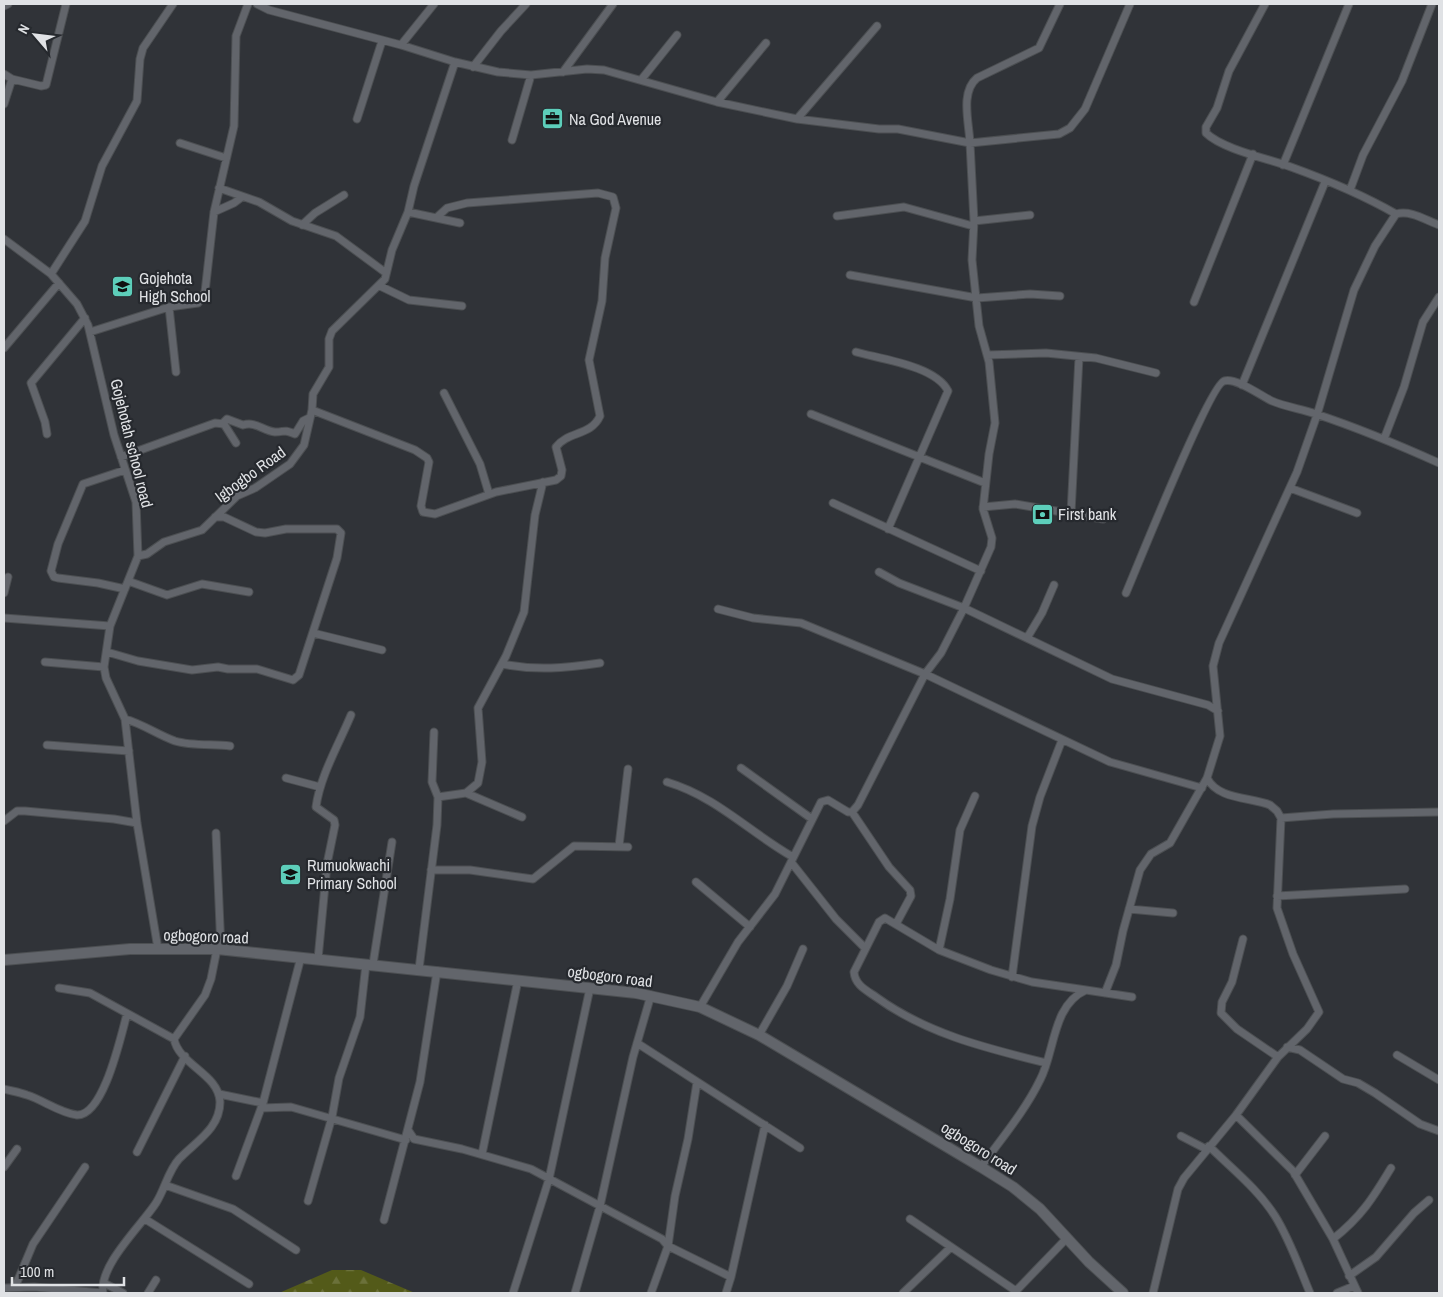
<svg xmlns="http://www.w3.org/2000/svg" width="1443" height="1297" viewBox="0 0 1443 1297" font-family="'Archivo Narrow',sans-serif">
<style>
.forest{fill:url(#forest-firs)}
.lines{fill:none;stroke-linecap:round;stroke-linejoin:round}
.street-casing{stroke:#4c4f52;stroke-width:9}
.secondary-casing{stroke:#4c4f52;stroke-width:12}
.street{stroke:#62656b;stroke-width:7}
.secondary{stroke:#62656b;stroke-width:10}
.labels{text-anchor:middle;dominant-baseline:central;stroke-width:4.5;stroke-linejoin:round;paint-order:stroke}
.poi-label{font-size:16px;fill:#e0e2e5;stroke:#26292e;text-anchor:start}
.street-label{font-size:16px;fill:#e0e2e5;stroke:#26292e}
</style>
<defs>
<pattern id="forest-firs" width="22" height="20" patternUnits="userSpaceOnUse" patternTransform="scale(1.25)"><rect width="22" height="20" fill="#535a19"/><path d="M5 1l3.5 6h-7zM16 11l3.5 6h-7z" fill="#6b713a"/></pattern>
</defs>
<rect width="100%" height="100%" fill="#303338"/>
<!-- forest -->
<path class="forest" d="M 332,1270 L 361,1270 L 415,1293 L 279,1293 Z"/>
<g class="lines">
<defs>
<path id="street" d="M 257,4 L 269,10 L 401,45 L 455,62 L 498,72 L 531,75 L 587,69 L 604,70 L 717,102 L 797,119 L 879,129 L 898,129 L 970,143 C 969,122 960,92 977,78 L 1039,48 L 1060,4
M 1265,4 L 1229,71 L 1217,108 L 1206,127 L 1206,133 C 1222,149 1269,159 1291,167 C 1327,180 1363,195 1396,214
M 4,6 L 8,4
M 401,45 L 434,4
M 473,67 L 501,31 L 526,4
M 563,72 L 613,4
M 4,74 L 12,79 L 4,104
M 12,79 L 41,86 L 46,85 L 66,4
M 641,80 L 677,35
M 717,102 L 766,43
M 357,119 L 382,41
M 797,119 L 877,26
M 512,140 L 531,75
M 180,143 L 226,158
M 1283,165 L 1349,4
M 219,188 L 259,202 L 292,221 L 336,236 L 386,273
M 1350,190 L 1363,155 L 1402,81 L 1432,4
M 214,212 L 234,203 L 242,197
M 408,212 L 414,186 L 455,62
M 837,216 L 904,207 L 973,226
M 974,221 L 1030,215
M 302,225 L 315,213 L 344,195
M 4,239 L 51,274 L 77,304 L 88,325 L 114,435 L 136,502 L 138,556 L 110,626 L 104,667 L 106,678 L 125,719 L 137,823 L 158,949
M 51,274 L 85,221 L 102,166 L 137,101 L 140,59 L 143,48 L 173,4
M 850,275 L 977,298 L 1030,294 L 1060,296
M 380,286 L 409,300 L 462,306
M 1194,302 L 1253,154
M 169,307 L 176,372
M 90,332 L 169,307 L 198,303 L 205,292 L 214,212 L 234,126 L 236,36 L 248,4
M 4,348 L 59,283
M 856,352 C 881,359 936,366 948,391 L 888,529
M 987,355 L 1046,353 L 1096,358 L 1156,373
M 1242,385 L 1325,182
M 444,393 L 480,464 L 489,494
M 312,410 L 415,450 L 427,458 L 429,462 L 421,506 L 423,512 L 435,514 L 496,492 L 556,480 L 561,476 L 562,470 L 556,447 C 568,431 591,436 600,416 L 589,360 L 602,301 L 605,258 L 616,208 L 613,197 L 598,193 L 467,203 L 447,208 L 436,218
M 811,414 L 985,483
M 222,424 L 227,419 L 243,425 C 256,421 263,431 275,432 C 286,432 282,429 295,434 L 303,421 L 309,418
M 47,434 L 45,422 L 31,383 L 85,318
M 1384,439 L 1404,387 L 1423,322 L 1439,297
M 121,457 L 215,423 L 224,424 L 236,443
M 1290,488 L 1357,513
M 833,503 L 981,571
M 983,507 L 1015,504 L 1103,519
M 1071,513 L 1079,357
M 138,556 L 147,554 L 164,542 L 202,530 L 237,496 L 255,488 L 290,464 L 304,445 L 312,410 L 313,394 L 329,367 L 329,339 L 332,331 L 385,279 L 392,250 L 408,212 L 460,223
M 879,572 L 899,583 L 964,608 L 1112,679 L 1208,705 L 1218,711
M 128,581 L 167,595 L 202,584 L 249,592
M 125,589 L 98,583 L 58,578 L 54,577 L 51,571 L 58,544 L 83,484 L 125,470
M 4,593 L 8,577
M 1126,593 C 1137,567 1210,385 1224,381 C 1236,377 1261,396 1272,401 C 1286,407 1302,409 1316,414 C 1358,428 1399,445 1439,463
M 718,609 L 753,618 L 801,623 L 925,674 L 1110,762 L 1202,788
M 4,618 L 110,626
M 313,633 L 382,650
M 1027,638 L 1042,613 L 1054,585
M 107,652 L 138,661 L 192,670 L 218,667 L 228,669 L 257,669 L 293,680 L 299,675 L 337,558 L 341,533 L 337,529 L 286,529 L 265,533 L 256,532 L 224,517 L 215,517
M 45,662 L 104,667
M 502,664 C 537,671 565,668 600,663
M 125,719 C 143,724 158,735 175,741 C 191,746 214,744 230,746
M 47,745 L 129,751
M 741,768 L 812,819
M 286,778 L 320,787
M 667,782 C 717,797 749,832 793,857
M 466,793 L 522,817
M 438,797 L 466,793 L 478,783 L 482,762 L 478,708 L 506,656 L 524,612 L 535,515 L 543,482
M 852,812 L 889,867 L 910,890 L 911,896 L 896,924
M 1281,818 L 1333,814 L 1439,812
M 4,821 L 17,811 L 25,811 L 114,819 L 137,823
M 216,833 L 221,950
M 619,846 L 628,769
M 791,862 L 836,919 L 865,948
M 431,870 L 470,870 L 533,879 L 574,846 L 628,847
M 696,882 L 750,927
M 1277,896 L 1405,889
M 1129,909 L 1173,913
M 1243,939 L 1232,982 L 1222,1002 L 1221,1013 L 1237,1029 L 1278,1057
M 939,950 L 950,899 L 960,830 L 975,796
M 318,959 L 327,864 L 335,825 L 334,820 L 316,807 C 320,776 339,744 351,715
M 373,964 L 392,842
M 419,969 L 437,825 L 438,797 L 432,782 L 434,732
M 1012,977 L 1032,826 L 1040,797 L 1062,740
M 59,988 L 90,993 L 174,1039
M 1105,993 L 1116,965 L 1123,931 L 1140,870 L 1151,854 L 1170,843 L 1207,778 L 1220,736 L 1213,666 L 1219,643 L 1297,472 L 1317,415 L 1354,290 L 1375,246 L 1396,214 C 1411,210 1425,220 1439,225
M 700,1007 L 738,942 L 775,894 L 821,802 L 828,800 L 848,812 L 852,812 L 858,805 L 925,674 L 941,653 L 964,608 L 991,547 L 992,538 L 983,509 L 989,454 L 995,423 L 989,362 L 979,326 L 972,260 L 974,221 L 970,143 L 1059,134 L 1070,128 L 1085,109 L 1130,4
M 759,1035 L 787,986 L 803,949
M 637,1043 L 800,1148
M 1287,1047 L 1300,1050 L 1343,1079 L 1358,1083 L 1375,1093 L 1420,1124 L 1439,1131
M 1397,1055 L 1439,1080
M 1046,1063 C 986,1048 927,1034 876,997 C 866,990 855,985 854,972 L 879,922 L 885,918 L 939,950 L 991,970 L 1032,982 L 1086,990
M 4,1089 C 11,1091 19,1092 27,1095 C 43,1100 60,1113 77,1115 C 104,1116 121,1035 127,1014
M 219,1094 L 263,1103
M 261,1108 L 291,1107 L 406,1140
M 1236,1115 L 1293,1171 L 1333,1239 L 1358,1293
M 408,1130 L 414,1139 L 462,1149 L 531,1169 L 662,1239 L 668,1246 L 731,1277 L 765,1125
M 1181,1136 L 1206,1149
M 1209,1146 C 1231,1168 1258,1189 1275,1216 C 1290,1240 1299,1267 1310,1293
M 137,1152 L 185,1056
M 482,1154 L 518,980
M 4,1167 L 17,1149
M 981,1167 C 1001,1139 1025,1111 1040,1080 C 1055,1052 1052,1005 1086,990 L 1132,997
M 1295,1175 L 1325,1136
M 236,1176 L 263,1103 L 301,957
M 165,1185 L 233,1209 L 296,1250
M 308,1201 L 332,1117 L 339,1078 L 360,1017 L 366,964
M 145,1219 L 249,1284
M 910,1219 L 1016,1291
M 384,1220 L 420,1082 L 437,971
M 1333,1239 C 1361,1217 1373,1198 1391,1168
M 1349,1276 L 1376,1257 L 1414,1213 L 1429,1200
M 104,1283 L 123,1293
M 15,1287 L 33,1244 L 85,1167
M 4,1288 L 34,1287 L 103,1293
M 103,1293 C 99,1265 141,1226 156,1203 C 165,1189 168,1171 179,1159 C 195,1142 220,1129 220,1102 C 219,1074 179,1065 174,1039 L 205,995 L 211,979 L 217,949
M 148,1293 L 156,1280
M 513,1293 L 549,1179 L 590,988
M 575,1293 L 600,1206 L 633,1057 L 651,995
M 651,1293 L 668,1246 L 675,1196 L 688,1139 L 697,1082
M 726,1293 L 731,1277
M 903,1293 L 950,1248
M 1014,1293 L 1067,1238
M 1153,1293 L 1178,1189 L 1184,1178 L 1236,1115 L 1278,1057 L 1307,1029 L 1319,1012 L 1293,954 L 1277,908 L 1281,818 L 1277,811 L 1270,805 C 1251,797 1218,800 1207,778
M 1337,1293 L 1354,1286"/>
<path id="secondary" d="M 4,960 L 130,949 L 217,949 L 636,993 L 700,1007 L 759,1035 L 981,1167 L 1013,1187 L 1040,1209 L 1089,1262 L 1123,1293"/>
</defs>
<!-- street casing -->
<use href="#street" class="street-casing"/>
<!-- secondary casing -->
<use href="#secondary" class="secondary-casing"/>
<!-- street -->
<use href="#street" class="street"/>
<!-- secondary -->
<use href="#secondary" class="secondary"/>
</g>
<!-- icons -->
<defs>
<symbol id="office-square" viewBox="-11 -11 22 22"><rect x="-9" y="-9" width="18" height="18" rx="4" fill="#5dceba" stroke="#26292e"/><path d="M-6-3h4V-5.5h4V-3h4V5H-6ZM-1-4.5V-3h2v-1.5ZM-6 0V1H6V0Z" fill="#111"/></symbol>
<symbol id="school-square" viewBox="-11 -11 22 22"><rect x="-9" y="-9" width="18" height="18" rx="4" fill="#5dceba" stroke="#26292e"/><path d="M0-5L7-2L0 1L-7-2ZM-4 1L0 2.5L4 1V4Q0 6-4 4Z" fill="#111"/></symbol>
<symbol id="bank-square" viewBox="-11 -11 22 22"><rect x="-9" y="-9" width="18" height="18" rx="4" fill="#5dceba" stroke="#26292e"/><path d="M-6-4H6V4H-6ZM0-2.3a2.3 2.3 0 1 0 0 4.6a2.3 2.3 0 1 0 0-4.6Z" fill="#111"/></symbol>
</defs>
<g fill-rule="evenodd">
<use href="#office-square" x="540" y="106" width="25" height="25"/>
<use href="#school-square" x="110" y="274" width="25" height="25"/>
<use href="#bank-square" x="1030" y="502" width="25" height="25"/>
<use href="#school-square" x="278" y="862" width="25" height="25"/>
</g>
<g class="labels">
<!-- poi labels -->
<g class="poi-label">
<text x="569" y="119">Na God Avenue</text>
<text x="139" y="278">Gojehota<tspan x="139" dy="18">High School</tspan></text>
<text x="1058" y="514">First bank</text>
<text x="307" y="865">Rumuokwachi<tspan x="307" dy="18">Primary School</tspan></text>
</g>
<!-- street labels -->
<g class="street-label">
<text transform="translate(132 443) rotate(76)">Gojehotah school road</text>
<text transform="translate(250 474) rotate(-36)">Igbogbo Road</text>
<text transform="translate(206 936) rotate(2)">ogbogoro road</text>
<text transform="translate(610 976) rotate(7)">ogbogoro road</text>
<text transform="translate(979 1148) rotate(32)">ogbogoro road</text>
</g>
</g>
<!-- border -->
<rect width="1443" height="1297" fill="none" stroke="#e0e2e5" stroke-width="10"/>
<!-- north arrow -->
<g transform="translate(35 35) rotate(298)" stroke="#26292e" stroke-width="4" paint-order="stroke">
<path d="M0-4L9 19L0 12L-9 19Z" fill="#e0e2e5"/>
<text y="-8" font-size="14" font-weight="bold" text-anchor="middle" fill="#e0e2e5">N</text>
</g>
<!-- scale -->
<path d="M12 1277v8h112v-8" fill="none" stroke="#e0e2e5" stroke-width="2.5"/>
<text x="20" y="1277" font-size="15" fill="#e0e2e5" stroke="#26292e" stroke-width="4" paint-order="stroke">100 m</text>
</svg>
